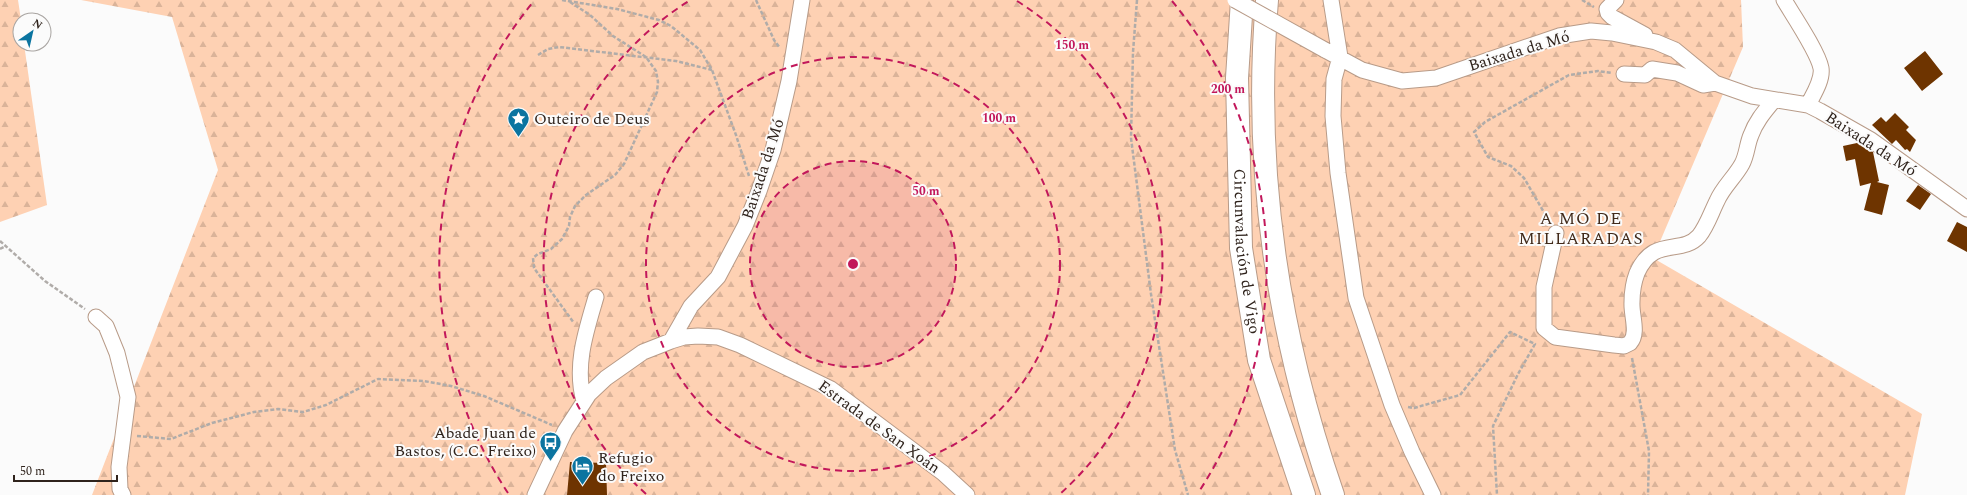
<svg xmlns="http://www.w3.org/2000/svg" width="1967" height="495" viewBox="0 0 1967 495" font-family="Spectral,serif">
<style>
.forest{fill:url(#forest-firs)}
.building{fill:#6e3400}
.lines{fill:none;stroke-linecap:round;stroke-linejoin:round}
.minor-casing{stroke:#b89b88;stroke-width:17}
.highway-casing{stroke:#b89b88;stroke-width:24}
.path{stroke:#b0aca9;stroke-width:2.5;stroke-dasharray:4 2;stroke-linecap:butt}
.minor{stroke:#fff;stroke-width:15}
.highway{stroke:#fff;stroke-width:22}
.minor-bridge-casing{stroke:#b89b88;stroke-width:17;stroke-linecap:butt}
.minor-bridge{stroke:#fff;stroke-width:15}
.ring{fill:none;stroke:#c2185b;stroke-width:2;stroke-dasharray:7 5}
.labels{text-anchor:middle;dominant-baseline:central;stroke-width:4;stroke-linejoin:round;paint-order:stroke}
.street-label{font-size:16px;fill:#2f231c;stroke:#fbfbfb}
.poi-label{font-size:16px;fill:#2f231c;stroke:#fbfbfb;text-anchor:start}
.neighbourhood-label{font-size:17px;letter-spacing:1px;fill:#412a1a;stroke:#fbfbfb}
.centre{fill:#c2185b;stroke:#fbfbfb;stroke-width:2}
.ring-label{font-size:12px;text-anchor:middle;font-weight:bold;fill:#c2185b;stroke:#fbfbfb;stroke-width:4;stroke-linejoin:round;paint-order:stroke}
</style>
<defs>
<pattern id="forest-firs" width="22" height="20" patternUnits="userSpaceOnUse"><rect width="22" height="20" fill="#fed1b3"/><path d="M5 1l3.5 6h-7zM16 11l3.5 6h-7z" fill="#dab399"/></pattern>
</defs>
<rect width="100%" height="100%" fill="#fbfbfb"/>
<!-- forest -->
<path class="forest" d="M 0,0 L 18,0 L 21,20 L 20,44 L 24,44 L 47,205 L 0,222 Z
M 81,0 L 1741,0 L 1743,47 L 1653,258 L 1922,414 L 1905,495 L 92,495 L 218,170 L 172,17 Z"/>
<!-- building -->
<path class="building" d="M 1925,51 L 1943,74 L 1922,91 L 1904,68 Z
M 1895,113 L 1909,127 L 1906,130 L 1916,140 L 1910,152 L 1907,149 L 1905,150 L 1896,140 L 1892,144 L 1872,125 L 1881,117 L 1886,122 Z
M 1857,143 L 1873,152 L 1879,181 L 1877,182 L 1889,185 L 1882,215 L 1864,210 L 1871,183 L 1860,186 L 1855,159 L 1846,161 L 1843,146 Z
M 1918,185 L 1931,194 L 1920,210 L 1906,201 Z
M 1957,222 L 1967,227 L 1967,252 L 1947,241 Z
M 570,462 L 606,463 L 607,495 L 567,495 Z"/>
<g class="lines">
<defs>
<path id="minor" d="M 1331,0 L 1340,57 L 1334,79 L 1333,116 L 1338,173 L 1356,298 L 1392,405 L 1412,452 L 1433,495
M 1616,0 L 1607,9 L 1608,13 L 1612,17 L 1645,35
M 1784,0 C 1793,15 1818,52 1821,68 C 1823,80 1813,95 1808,105
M 1325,50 L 1362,70 L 1402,81 L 1436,78 L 1559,36 L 1591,31 L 1612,33 L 1656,42 L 1675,50 L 1715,83 L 1752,96 L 1808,105 L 1820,111 L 1871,140 L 1967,209
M 1624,74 L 1645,75 L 1652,69 L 1677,73 L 1703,85 L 1715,83
M 1556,233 L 1544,287 L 1544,328 L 1555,337 L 1614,345 L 1624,346 L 1630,343 C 1639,333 1631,315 1632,302 C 1632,294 1634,281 1637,273 C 1654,235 1681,256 1699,236 C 1707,226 1711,213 1717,201 C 1723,187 1735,177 1742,164 C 1747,155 1747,144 1751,135 C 1756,121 1765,111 1774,100
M 96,317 L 106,326 L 117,353 L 128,397 L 119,467 L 120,489 L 123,495
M 671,341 L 691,306 L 718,277 L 745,226 L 759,191 L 773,150 L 789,81 L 802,0
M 584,401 C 574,366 586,331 596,297
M 535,495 L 565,431 L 589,394 L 606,378 L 643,352 L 671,341 L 684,337 L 698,336 L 718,337 L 740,345 L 831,389 L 943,473 L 967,495"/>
<g id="highway">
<path id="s1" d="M 1242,0 L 1237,78 L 1241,248 L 1259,360 L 1304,495"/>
<path d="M 1267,0 C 1253,168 1278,336 1333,495"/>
</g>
</defs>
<!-- minor casing -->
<use href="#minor" class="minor-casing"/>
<!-- highway casing -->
<use href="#highway" class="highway-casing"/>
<!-- path -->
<path class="path" d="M 562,0 L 617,9 L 659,20 L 671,26 L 700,50 L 712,70 L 736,135 L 749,176
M 756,0 L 774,40 L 780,48
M 1137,0 L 1133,52 L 1131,138 L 1151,294 L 1175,450 L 1188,495
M 1582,0 L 1594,7
M 570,2 L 590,15 L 613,36 L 646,57 L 656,71 L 658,82 L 657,92 L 624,164 L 615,175 L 586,195 L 575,206 L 570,217 L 569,226 L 562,239 L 551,249 L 538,254 L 533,258 L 534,268 L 574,323
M 538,55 L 548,49 L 559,47 L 676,61 L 712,70
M 1549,221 L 1524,178 L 1511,166 L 1488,157 L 1474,132 L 1485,122 L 1569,75 L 1598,71 L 1612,73
M 0,241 L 45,281 L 85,309
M 0,249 L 6,246
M 1632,358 L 1649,451 L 1648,495
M 1408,407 L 1414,408 L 1460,395 L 1510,332 L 1535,344 L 1518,374 L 1493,426 L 1497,495
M 137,436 L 171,439 L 212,423 L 254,412 L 278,409 L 303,412 L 326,405 L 378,379 L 424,381 L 451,386 L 484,396 L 552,425"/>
<!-- minor -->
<use href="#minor" class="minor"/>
<!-- highway -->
<use href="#highway" class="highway"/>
<defs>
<path id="minor-bridge" d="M 1235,0 L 1325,50"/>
</defs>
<!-- minor-bridge casing -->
<use href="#minor-bridge" class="minor-bridge-casing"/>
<!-- minor-bridge -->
<use href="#minor-bridge" class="minor-bridge"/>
</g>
<!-- distance rings -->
<circle cx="853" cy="264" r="103" fill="#c2185b" fill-opacity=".12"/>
<g class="ring">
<circle cx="853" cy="264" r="103"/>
<circle cx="853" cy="264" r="207"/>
<path d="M646 494A310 310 0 0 1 689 1M1017 1A310 310 0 0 1 1060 494"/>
<path d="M508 493A414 414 0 0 1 534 1M1172 1A414 414 0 0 1 1198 493"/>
</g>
<!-- icons -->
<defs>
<symbol id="sight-pin" viewBox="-11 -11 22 30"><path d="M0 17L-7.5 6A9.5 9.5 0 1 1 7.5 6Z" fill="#0b74a0" stroke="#fbfbfb"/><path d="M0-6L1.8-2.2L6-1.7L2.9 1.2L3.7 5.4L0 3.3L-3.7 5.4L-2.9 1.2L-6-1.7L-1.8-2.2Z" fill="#fff"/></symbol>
<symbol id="bus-pin" viewBox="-11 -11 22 30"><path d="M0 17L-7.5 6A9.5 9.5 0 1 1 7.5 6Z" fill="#0b74a0" stroke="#fbfbfb"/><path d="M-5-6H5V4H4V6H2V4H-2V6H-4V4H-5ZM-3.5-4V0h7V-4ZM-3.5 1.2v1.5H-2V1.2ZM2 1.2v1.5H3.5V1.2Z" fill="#fff"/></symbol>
<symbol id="hotel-pin" viewBox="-11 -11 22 30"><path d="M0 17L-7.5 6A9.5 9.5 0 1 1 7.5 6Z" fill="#0b74a0" stroke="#fbfbfb"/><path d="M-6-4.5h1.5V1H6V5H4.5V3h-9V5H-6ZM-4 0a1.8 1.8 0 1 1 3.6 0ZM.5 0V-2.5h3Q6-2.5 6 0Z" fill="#fff"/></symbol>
</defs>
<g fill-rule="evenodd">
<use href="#sight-pin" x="506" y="106" width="25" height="34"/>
<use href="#bus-pin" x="538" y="430" width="25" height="34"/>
<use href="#hotel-pin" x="570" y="454" width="25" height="34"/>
</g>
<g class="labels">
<!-- street labels -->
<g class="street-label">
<text transform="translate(1519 51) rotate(-17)">Baixada da Mó</text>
<text transform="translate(1871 144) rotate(33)">Baixada da Mó</text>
<text transform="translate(763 169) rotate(-72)">Baixada da Mó</text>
<text stroke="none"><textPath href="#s1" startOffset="252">Circunvalación de Vigo</textPath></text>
<text transform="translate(879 427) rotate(36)">Estrada de San Xoán</text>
</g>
<!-- poi labels -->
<g class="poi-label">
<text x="534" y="119">Outeiro de Deus</text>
<text x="536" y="433" text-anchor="end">Abade Juan de<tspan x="536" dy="18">Bastos, (C.C. Freixo)</tspan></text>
<text x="598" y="458">Refugio<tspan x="598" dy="18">do Freixo</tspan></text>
</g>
<!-- neighbourhood labels -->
<g class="neighbourhood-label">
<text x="1581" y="219">A MÓ DE<tspan x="1581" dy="20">MILLARADAS</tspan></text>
</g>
</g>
<circle cx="853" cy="264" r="6" class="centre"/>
<g class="ring-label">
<text x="1072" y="49">150 m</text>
<text x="1228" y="93">200 m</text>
<text x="999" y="122">100 m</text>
<text x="926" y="195">50 m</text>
</g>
<!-- north arrow -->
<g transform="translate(32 32) rotate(34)"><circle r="19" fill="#fbfbfb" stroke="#a9a5a2"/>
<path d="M0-3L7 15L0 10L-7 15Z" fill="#0b74a0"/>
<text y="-6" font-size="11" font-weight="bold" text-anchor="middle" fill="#2f231c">N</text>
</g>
<!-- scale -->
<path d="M14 475v6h103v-6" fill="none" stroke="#2f231c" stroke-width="2"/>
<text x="20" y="475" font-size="12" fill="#2f231c" stroke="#fbfbfb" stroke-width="3" paint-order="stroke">50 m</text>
</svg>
